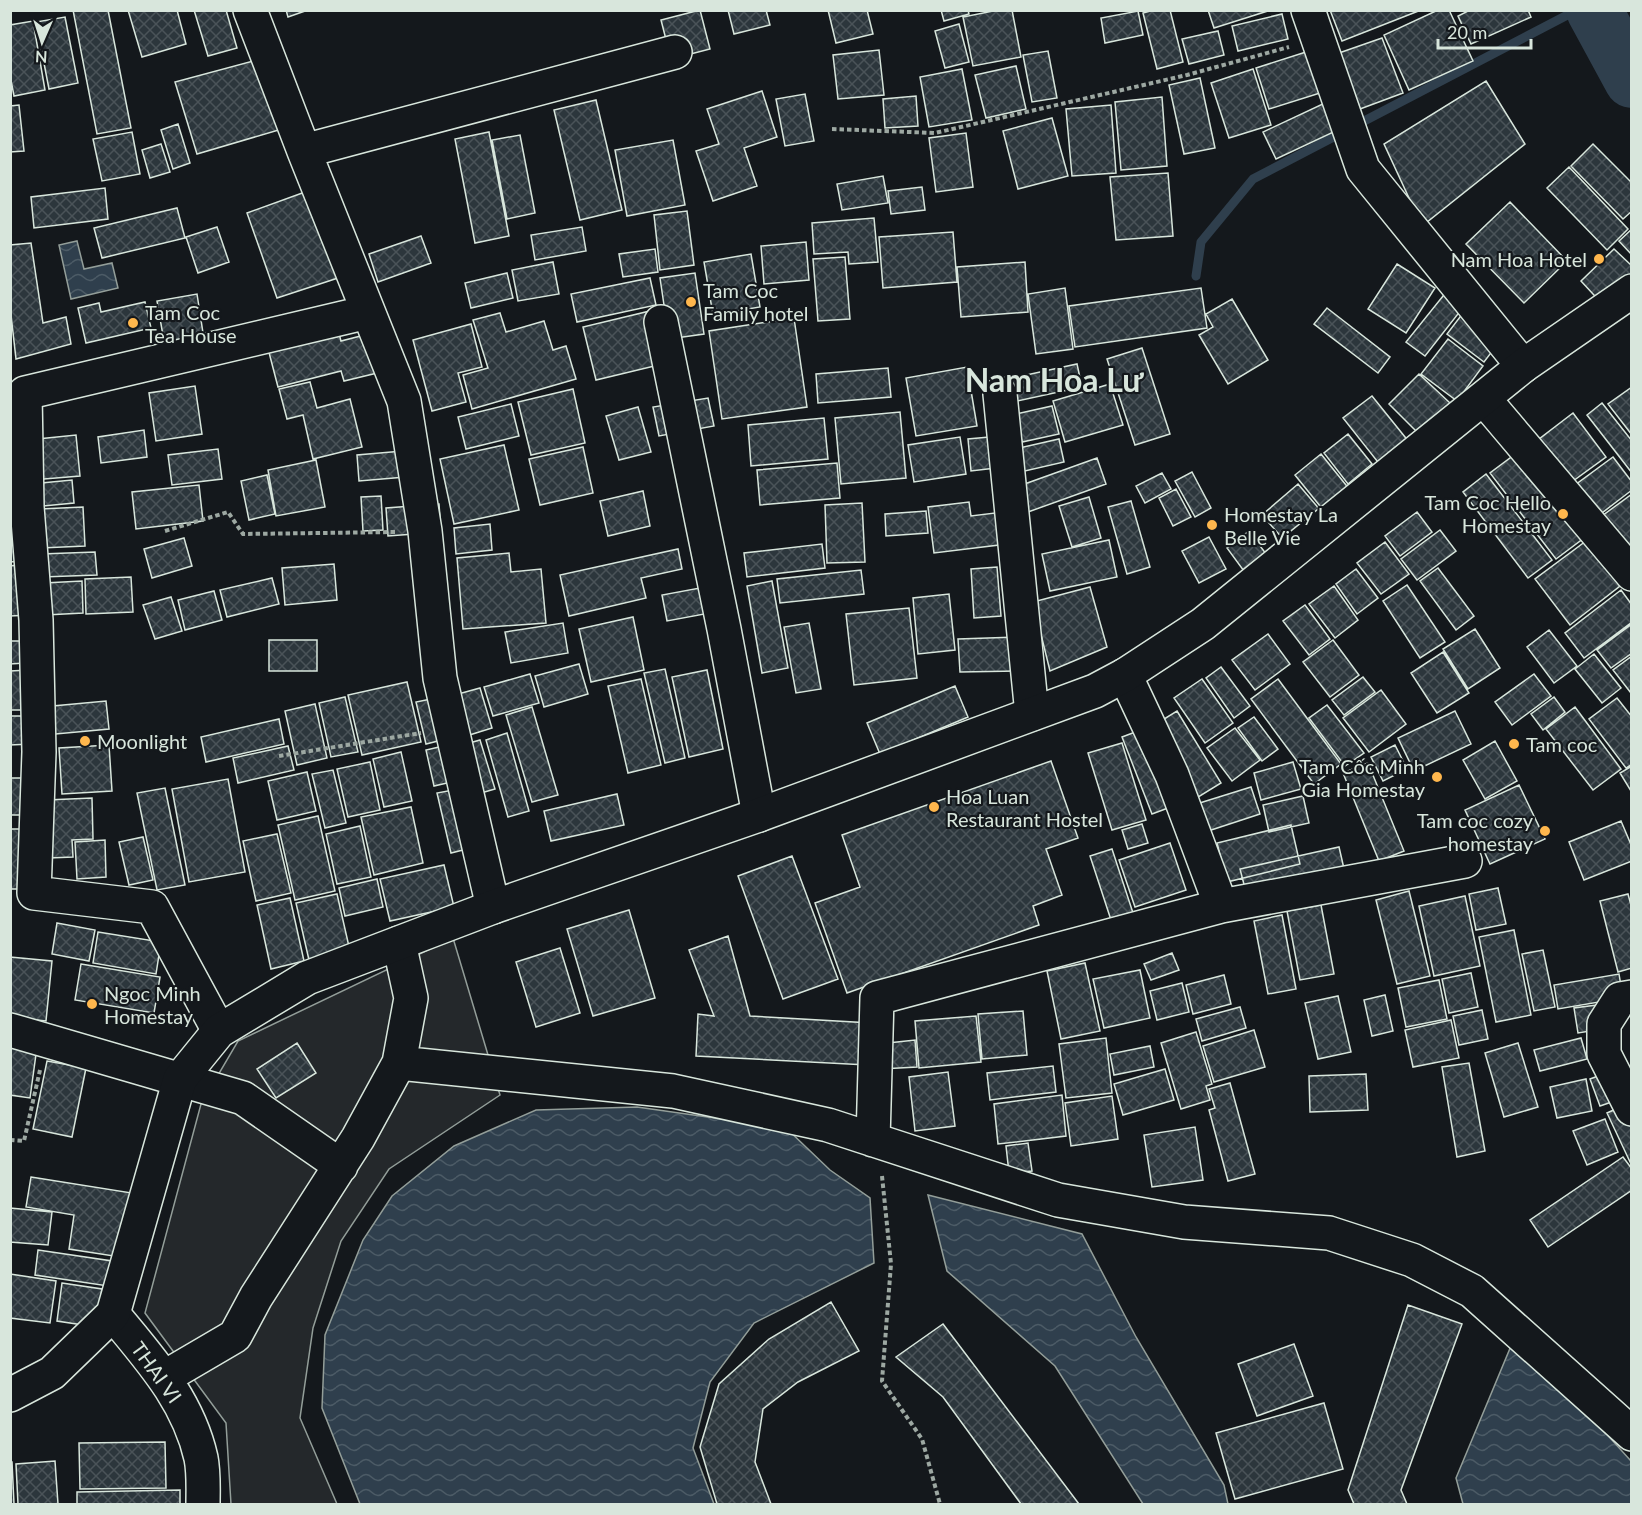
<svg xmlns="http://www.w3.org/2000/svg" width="1642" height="1515" viewBox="0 0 1642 1515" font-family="Lato,sans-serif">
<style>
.parking{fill:#24282b;stroke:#939e99;stroke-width:1.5}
.water{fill:url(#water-waves);stroke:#939e99;stroke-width:1.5}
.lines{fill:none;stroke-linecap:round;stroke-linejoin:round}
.stream{stroke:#2f3f4d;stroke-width:9}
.river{stroke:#2f3f4d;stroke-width:56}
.building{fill:url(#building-cross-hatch);stroke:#d8e6dc;stroke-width:1.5}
.minor-casing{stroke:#d8e6dc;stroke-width:36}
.major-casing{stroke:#d8e6dc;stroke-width:36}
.path{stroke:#9da8a2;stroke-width:4;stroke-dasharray:4.5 3;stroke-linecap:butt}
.minor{stroke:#14181c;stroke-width:33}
.major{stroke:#14181c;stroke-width:33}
.poi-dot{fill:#ffb74d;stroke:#14181c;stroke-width:2}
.labels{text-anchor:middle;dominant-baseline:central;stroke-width:4.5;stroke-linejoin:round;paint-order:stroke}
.poi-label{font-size:20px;fill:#d8e6dc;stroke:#14181c;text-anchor:start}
.street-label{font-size:20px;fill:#d8e6dc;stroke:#14181c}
.town-label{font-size:32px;font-weight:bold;fill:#d8e6dc;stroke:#14181c}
</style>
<defs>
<pattern id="water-waves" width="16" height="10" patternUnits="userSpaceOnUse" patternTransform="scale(1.5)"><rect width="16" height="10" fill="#2f3f4d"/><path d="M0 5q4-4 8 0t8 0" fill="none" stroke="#4c5b66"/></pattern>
<pattern id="building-cross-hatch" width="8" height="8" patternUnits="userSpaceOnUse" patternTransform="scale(1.5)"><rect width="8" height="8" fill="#2c363c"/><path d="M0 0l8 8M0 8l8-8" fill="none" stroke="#4a5358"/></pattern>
</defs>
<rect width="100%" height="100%" fill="#14181c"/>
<!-- parking -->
<path class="parking" d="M 453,938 L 500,1095 L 389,1169 L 341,1241 L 313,1328 L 300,1418 L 337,1504 L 231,1504 L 226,1423 L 145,1313 L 201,1104 L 238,1041 Z"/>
<!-- water -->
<path class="water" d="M 77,241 L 84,269 L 112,263 L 118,288 L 71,299 L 59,245 Z
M 637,1107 L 786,1128 L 830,1170 L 870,1198 L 874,1263 L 754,1323 L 710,1382 L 693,1448 L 714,1504 L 360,1504 L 322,1408 L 325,1335 L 363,1240 L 392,1196 L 454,1146 L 536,1110 Z
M 928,1195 L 1082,1234 L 1136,1337 L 1224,1485 L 1228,1504 L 1143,1504 L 1055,1366 L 947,1271 Z
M 1516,1334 L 1631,1461 L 1631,1504 L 1463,1504 L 1456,1478 Z"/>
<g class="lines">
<!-- stream -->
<path class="stream" d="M 1196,276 L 1201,242 L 1253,179 L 1577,10"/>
<!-- river -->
<path class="river" d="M 1594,10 L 1632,80"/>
</g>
<!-- building -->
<path class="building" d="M 73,10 L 108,10 L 131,128 L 97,134 Z
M 128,10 L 177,10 L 186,44 L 142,57 Z
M 194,10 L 226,10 L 237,48 L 208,56 Z
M 286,10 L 308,10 L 288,17 Z
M 700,10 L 710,49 L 671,59 L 661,20 Z
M 728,10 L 766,10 L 770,25 L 734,34 Z
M 828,10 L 867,10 L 873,34 L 836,43 Z
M 941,10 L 968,10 L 969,14 L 944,21 Z
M 998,10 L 1012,10 L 1021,57 L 973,66 L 963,17 Z
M 1154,10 L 1170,10 L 1183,62 L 1157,69 L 1143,13 Z
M 1208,10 L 1271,10 L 1214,28 Z
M 1330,10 L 1421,10 L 1342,41 Z
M 1438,10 L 1449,10 L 1473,61 L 1409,90 L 1384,35 Z
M 1470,10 L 1528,10 L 1531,17 L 1471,44 L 1458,16 Z
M 1138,11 L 1143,35 L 1105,43 L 1101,18 Z
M 1282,14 L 1288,39 L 1238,51 L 1232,26 Z
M 65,17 L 78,83 L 49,89 L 36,22 Z
M 33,21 L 45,90 L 14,96 L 10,75 L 10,25 Z
M 959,24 L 969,62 L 945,68 L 935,31 Z
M 1218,31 L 1224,55 L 1189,64 L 1182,39 Z
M 1382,38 L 1403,93 L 1360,109 L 1339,53 Z
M 879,50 L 884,95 L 838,99 L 833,55 Z
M 1048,51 L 1057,98 L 1032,102 L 1023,55 Z
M 1306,52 L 1320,93 L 1269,109 L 1256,68 Z
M 257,60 L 282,129 L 197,154 L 175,82 Z
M 1016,66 L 1026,109 L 986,118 L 975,75 Z
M 962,69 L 972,120 L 929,127 L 920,77 Z
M 1253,69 L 1271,125 L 1229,138 L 1211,83 Z
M 1200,78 L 1215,148 L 1184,154 L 1169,85 Z
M 1486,81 L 1525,144 L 1422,226 L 1384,144 Z
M 762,91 L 777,137 L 744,148 L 757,186 L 713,201 L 696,151 L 719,144 L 707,109 Z
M 805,94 L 814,141 L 785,146 L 776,99 Z
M 916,96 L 918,126 L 885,128 L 883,99 Z
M 1162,97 L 1167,166 L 1121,170 L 1115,102 Z
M 596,100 L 622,210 L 580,220 L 554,110 Z
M 1327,102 L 1340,129 L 1276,159 L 1263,132 Z
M 19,105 L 24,151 L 10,152 L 10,106 Z
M 1111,105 L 1116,173 L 1072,176 L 1066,109 Z
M 1052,118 L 1068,176 L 1018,189 L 1003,131 Z
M 178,124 L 190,163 L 173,169 L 161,130 Z
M 132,132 L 140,174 L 102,181 L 93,139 Z
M 489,132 L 509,236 L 475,243 L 455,139 Z
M 966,133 L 973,187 L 936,192 L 929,138 Z
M 520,135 L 535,213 L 507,219 L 492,140 Z
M 673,140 L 685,205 L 627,216 L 615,150 Z
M 161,144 L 170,172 L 150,178 L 142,150 Z
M 1593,144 L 1632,183 L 1632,211 L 1623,219 L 1571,166 Z
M 1569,167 L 1628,229 L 1607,250 L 1547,188 Z
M 1168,173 L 1173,236 L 1116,240 L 1110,177 Z
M 883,176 L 888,203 L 842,210 L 837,184 Z
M 922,187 L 925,210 L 891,214 L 888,191 Z
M 105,188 L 108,219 L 34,228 L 31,197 Z
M 305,192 L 338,278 L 277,298 L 247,213 Z
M 1510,202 L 1567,261 L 1524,303 L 1466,244 Z
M 177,208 L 185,238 L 102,258 L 94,228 Z
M 687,211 L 694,265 L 660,270 L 654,215 Z
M 874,218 L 878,262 L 849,264 L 848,252 L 814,254 L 812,223 Z
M 217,227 L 229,262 L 198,273 L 186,237 Z
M 582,227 L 586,251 L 535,260 L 531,235 Z
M 1632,229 L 1632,255 L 1619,241 Z
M 953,232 L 957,282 L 883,288 L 879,237 Z
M 421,236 L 431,263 L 378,282 L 369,254 Z
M 806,242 L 809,280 L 764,284 L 761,246 Z
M 31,243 L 43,323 L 66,317 L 71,344 L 16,359 L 10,306 L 10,245 Z
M 655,249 L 658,272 L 623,277 L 619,254 Z
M 1614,249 L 1632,266 L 1632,281 L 1605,307 L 1581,281 Z
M 751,254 L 760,307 L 713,315 L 704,262 Z
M 845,257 L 850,319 L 818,321 L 813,259 Z
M 553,262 L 559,294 L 518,301 L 512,270 Z
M 1025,262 L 1028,312 L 961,317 L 957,267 Z
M 1397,264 L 1435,288 L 1406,333 L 1368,309 Z
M 507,273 L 513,298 L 471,308 L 465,283 Z
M 695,273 L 704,334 L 669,339 L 660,278 Z
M 650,278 L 656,305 L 577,322 L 571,294 Z
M 1065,288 L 1073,349 L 1036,354 L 1028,294 Z
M 1201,288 L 1207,328 L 1075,347 L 1069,306 Z
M 1447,291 L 1465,305 L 1425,356 L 1406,342 Z
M 197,294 L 205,346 L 166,353 L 157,301 Z
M 1232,299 L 1268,360 L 1228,384 L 1199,335 L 1213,327 L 1206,314 Z
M 145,302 L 151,328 L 86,343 L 78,308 L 99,303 L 101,312 Z
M 1327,308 L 1390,357 L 1378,373 L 1314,324 Z
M 654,310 L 667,363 L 596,380 L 583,327 Z
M 500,313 L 506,332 L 544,321 L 553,350 L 566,346 L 576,379 L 472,409 L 463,375 L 488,368 L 473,320 Z
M 1463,313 L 1500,341 L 1484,362 L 1447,334 Z
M 794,318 L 807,407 L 722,419 L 709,331 Z
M 335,319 L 341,341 L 384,330 L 394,369 L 344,381 L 341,371 L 278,387 L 265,337 Z
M 471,324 L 482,367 L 458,373 L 466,402 L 432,411 L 413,340 Z
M 1448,339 L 1483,366 L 1457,401 L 1421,374 Z
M 1142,348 L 1170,434 L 1135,445 L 1107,359 Z
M 1077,364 L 1082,387 L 1012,402 L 1008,379 Z
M 967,367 L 977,426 L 916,436 L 906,378 Z
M 888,368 L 891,397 L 818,403 L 816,374 Z
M 1419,374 L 1450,403 L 1420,435 L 1389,404 Z
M 310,382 L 317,408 L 350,399 L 362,447 L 313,459 L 303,415 L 287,419 L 279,389 Z
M 1110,384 L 1123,425 L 1065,442 L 1053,401 Z
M 195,386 L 202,434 L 156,441 L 149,393 Z
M 1632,387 L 1632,435 L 1608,404 Z
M 573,389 L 585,443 L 531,455 L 518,402 Z
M 1372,396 L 1409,442 L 1381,466 L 1343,418 Z
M 708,398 L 714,426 L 659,436 L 653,407 Z
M 1602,403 L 1632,441 L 1632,473 L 1587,415 Z
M 511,404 L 519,436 L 466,449 L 458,417 Z
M 1052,406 L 1059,434 L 1022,442 L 1016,414 Z
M 638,407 L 651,452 L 619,460 L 606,416 Z
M 900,412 L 906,478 L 841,484 L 835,418 Z
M 1573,413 L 1606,457 L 1562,489 L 1530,446 Z
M 824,418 L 828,459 L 751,466 L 748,425 Z
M 144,430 L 147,457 L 101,463 L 98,437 Z
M 1348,434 L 1372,464 L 1348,484 L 1324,453 Z
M 76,435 L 80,476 L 32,480 L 28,440 Z
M 1000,436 L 1004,467 L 971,471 L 968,439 Z
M 960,437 L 966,474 L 914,482 L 908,445 Z
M 1059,439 L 1064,462 L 1016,473 L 1011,450 Z
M 504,445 L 519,510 L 454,524 L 440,459 Z
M 583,447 L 593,493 L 540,505 L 529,459 Z
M 218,449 L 222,479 L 172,485 L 168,455 Z
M 414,450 L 417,476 L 359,481 L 357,455 Z
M 1518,452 L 1584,538 L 1556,559 L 1490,473 Z
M 1321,454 L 1350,490 L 1324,511 L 1295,475 Z
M 1613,457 L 1632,482 L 1632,490 L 1594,519 L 1571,488 Z
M 1097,458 L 1106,484 L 1028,512 L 1019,486 Z
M 316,460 L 325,507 L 276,516 L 268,470 Z
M 837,463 L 840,498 L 760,505 L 757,470 Z
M 1192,472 L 1211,508 L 1195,517 L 1175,481 Z
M 1162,473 L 1171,489 L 1145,503 L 1136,486 Z
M 1486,474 L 1552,560 L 1528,578 L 1463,492 Z
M 267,475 L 275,514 L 249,520 L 241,481 Z
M 72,480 L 74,503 L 33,507 L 31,484 Z
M 1298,484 L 1321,511 L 1285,541 L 1262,515 Z
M 199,485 L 203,521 L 136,529 L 132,492 Z
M 1176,489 L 1191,517 L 1173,526 L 1159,498 Z
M 643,491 L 650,526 L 608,536 L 600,501 Z
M 1632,494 L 1632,549 L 1595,521 Z
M 381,496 L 383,530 L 363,531 L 361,497 Z
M 1089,497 L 1101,538 L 1072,547 L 1059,506 Z
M 1131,501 L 1150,567 L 1127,574 L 1108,507 Z
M 969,502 L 971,516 L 1003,512 L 1007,544 L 934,553 L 928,507 Z
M 862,503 L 865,562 L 827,563 L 825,505 Z
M 439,504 L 441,532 L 388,536 L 386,508 Z
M 83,507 L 85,546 L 41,548 L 40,509 Z
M 926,511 L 928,533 L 886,536 L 885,514 Z
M 1417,512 L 1432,532 L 1400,556 L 1385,536 Z
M 490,524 L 492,550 L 456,554 L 454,528 Z
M 1440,530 L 1456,551 L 1417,580 L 1401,559 Z
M 1249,531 L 1275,566 L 1252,582 L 1227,548 Z
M 20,532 L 23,561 L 10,562 L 10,533 Z
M 1209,537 L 1226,569 L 1199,583 L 1182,551 Z
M 184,538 L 192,566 L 152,578 L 144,549 Z
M 1109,540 L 1117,577 L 1050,591 L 1042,554 Z
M 1586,541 L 1620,586 L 1570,625 L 1535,579 Z
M 1385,542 L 1409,574 L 1381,594 L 1357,563 Z
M 822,544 L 825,568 L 747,577 L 744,553 Z
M 678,549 L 682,569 L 641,578 L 646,598 L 569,616 L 560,575 Z
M 95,552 L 97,575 L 42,577 L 41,554 Z
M 509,553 L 511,572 L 541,569 L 546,623 L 463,629 L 457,558 Z
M 25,564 L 30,615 L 10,616 L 10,566 Z
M 334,564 L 337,600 L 285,605 L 282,568 Z
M 997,567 L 1001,616 L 974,618 L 971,569 Z
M 1438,568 L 1474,616 L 1456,630 L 1420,581 Z
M 1356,569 L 1378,598 L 1357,614 L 1336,584 Z
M 861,570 L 864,594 L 780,603 L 777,579 Z
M 131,577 L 133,612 L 86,614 L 85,579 Z
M 272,578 L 279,604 L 227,617 L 220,590 Z
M 82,581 L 83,613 L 46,615 L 44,583 Z
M 772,581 L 788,668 L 762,673 L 747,586 Z
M 1407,585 L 1445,642 L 1420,658 L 1383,601 Z
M 1334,586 L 1358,620 L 1335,638 L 1309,604 Z
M 705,587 L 710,613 L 667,621 L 662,595 Z
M 1090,587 L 1107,647 L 1050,671 L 1033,602 Z
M 1621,590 L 1632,605 L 1632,622 L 1584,658 L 1565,633 Z
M 214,591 L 222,620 L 185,630 L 178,600 Z
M 949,594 L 955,650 L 918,654 L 913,598 Z
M 171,597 L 182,631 L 155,639 L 143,605 Z
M 1305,605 L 1330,639 L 1309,655 L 1283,621 Z
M 909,608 L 917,678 L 854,685 L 846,614 Z
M 633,617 L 644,670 L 591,682 L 579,629 Z
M 563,623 L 568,653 L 511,663 L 505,632 Z
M 809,623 L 821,689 L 796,693 L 784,627 Z
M 1632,624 L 1632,653 L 1611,668 L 1597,650 Z
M 1475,629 L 1500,668 L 1468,689 L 1443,649 Z
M 1549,630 L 1577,666 L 1554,683 L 1527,647 Z
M 1268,634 L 1290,664 L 1255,690 L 1232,660 Z
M 1020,637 L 1021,671 L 960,672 L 958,639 Z
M 269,640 L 317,640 L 317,671 L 269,671 Z
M 1333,640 L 1359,675 L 1330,697 L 1303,662 Z
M 10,641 L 24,641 L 25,663 L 10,664 Z
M 1443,652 L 1469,693 L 1437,713 L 1411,673 Z
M 1594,654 L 1621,688 L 1602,703 L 1575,669 Z
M 1632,656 L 1632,692 L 1631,693 L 1613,670 Z
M 579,664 L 588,694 L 544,707 L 535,676 Z
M 1221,667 L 1250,706 L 1234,718 L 1206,678 Z
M 665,669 L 685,758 L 665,763 L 644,673 Z
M 29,670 L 29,710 L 10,710 L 10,671 Z
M 707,670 L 723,749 L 689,757 L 672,677 Z
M 530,674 L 539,703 L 493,716 L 484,687 Z
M 1534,674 L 1551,696 L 1512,725 L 1495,702 Z
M 1363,677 L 1375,692 L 1344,715 L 1332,700 Z
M 641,679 L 661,765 L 628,773 L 608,686 Z
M 1202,679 L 1233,723 L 1205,743 L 1174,698 Z
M 1278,679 L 1341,764 L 1314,784 L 1251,699 Z
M 407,682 L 421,742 L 362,755 L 348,695 Z
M 955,686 L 968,717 L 880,754 L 867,723 Z
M 480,688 L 492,728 L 463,737 L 451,696 Z
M 1381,690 L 1406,724 L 1369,752 L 1343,718 Z
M 345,697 L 358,752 L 331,757 L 319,703 Z
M 441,697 L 450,738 L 426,744 L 416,702 Z
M 1554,697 L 1565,712 L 1543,730 L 1531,714 Z
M 1617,698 L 1632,717 L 1632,764 L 1626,768 L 1589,719 Z
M 106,701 L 109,729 L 45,735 L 42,707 Z
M 315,704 L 327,758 L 297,765 L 285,711 Z
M 1327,705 L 1364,753 L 1345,766 L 1309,718 Z
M 532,707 L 558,795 L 532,802 L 506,715 Z
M 1575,707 L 1621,769 L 1593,790 L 1546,729 Z
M 1177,711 L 1221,783 L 1195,799 L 1151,727 Z
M 1455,711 L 1471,744 L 1414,771 L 1398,738 Z
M 10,716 L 31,716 L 31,744 L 10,745 Z
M 1254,717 L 1278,749 L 1262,761 L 1238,728 Z
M 279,719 L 284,744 L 206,762 L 201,737 Z
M 1146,728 L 1176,805 L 1152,814 L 1122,737 Z
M 1235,728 L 1260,760 L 1232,781 L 1207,748 Z
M 507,733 L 529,811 L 508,817 L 486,740 Z
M 480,740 L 495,789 L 474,795 L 459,746 Z
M 1495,741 L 1517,781 L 1485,799 L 1463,760 Z
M 1122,743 L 1146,820 L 1112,830 L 1088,753 Z
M 452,744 L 460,780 L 434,786 L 426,750 Z
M 109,745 L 112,791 L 62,794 L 59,748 Z
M 1395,745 L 1407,769 L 1383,781 L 1371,757 Z
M 288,746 L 294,770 L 238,783 L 233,758 Z
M 401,752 L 412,801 L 384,807 L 373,759 Z
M 1051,761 L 1078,838 L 1046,849 L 1062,895 L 1033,906 L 1039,925 L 847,993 L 815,903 L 860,887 L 842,835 Z
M 370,762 L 380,810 L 348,817 L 337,769 Z
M 1293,762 L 1301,789 L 1261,800 L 1254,773 Z
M 1368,763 L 1404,851 L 1379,861 L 1343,773 Z
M 1632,766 L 1632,791 L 1631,791 L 1620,773 Z
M 333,770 L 346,823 L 325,828 L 312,774 Z
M 307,772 L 316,811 L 277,820 L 268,781 Z
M 10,778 L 36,778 L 35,815 L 10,815 Z
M 228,779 L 245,872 L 189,882 L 172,789 Z
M 1519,785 L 1545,839 L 1490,864 L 1465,810 Z
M 1251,787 L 1260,814 L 1199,834 L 1190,806 Z
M 165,788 L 185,885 L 157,890 L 137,793 Z
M 458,789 L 471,848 L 451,853 L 437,793 Z
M 617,794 L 624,825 L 551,841 L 544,811 Z
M 1303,796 L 1309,823 L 1269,832 L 1263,805 Z
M 92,798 L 93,839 L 72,840 L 73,857 L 49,858 L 47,800 Z
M 411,807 L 423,863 L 374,875 L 361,817 Z
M 318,816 L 335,891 L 295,900 L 278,825 Z
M 1621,821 L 1632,847 L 1632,861 L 1584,880 L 1569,842 Z
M 1142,824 L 1148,843 L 1128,849 L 1122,830 Z
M 1291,825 L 1300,864 L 1227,882 L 1217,843 Z
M 360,826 L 371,877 L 337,884 L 326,834 Z
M 10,829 L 31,829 L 29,889 L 10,889 Z
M 277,834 L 291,893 L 256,901 L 243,841 Z
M 143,837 L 153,880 L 129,885 L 119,842 Z
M 105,840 L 106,877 L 77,879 L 75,842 Z
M 1170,843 L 1186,890 L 1135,907 L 1119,860 Z
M 1339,847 L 1345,873 L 1247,896 L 1240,869 Z
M 1112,849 L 1135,919 L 1113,926 L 1090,856 Z
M 792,856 L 838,979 L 783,999 L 738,876 Z
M 444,865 L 454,907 L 390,921 L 380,879 Z
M 377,879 L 383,907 L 345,916 L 339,888 Z
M 1498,888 L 1506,924 L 1476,930 L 1469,894 Z
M 1409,891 L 1430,976 L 1397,984 L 1376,900 Z
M 337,894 L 350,951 L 309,960 L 296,903 Z
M 1628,894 L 1632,909 L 1632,968 L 1618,972 L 1600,901 Z
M 1465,896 L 1480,966 L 1434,976 L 1419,906 Z
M 290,898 L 304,961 L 271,969 L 257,905 Z
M 1321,905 L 1334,974 L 1300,980 L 1287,911 Z
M 629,910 L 655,998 L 593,1016 L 567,929 Z
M 1282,915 L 1296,989 L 1268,994 L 1254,921 Z
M 57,923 L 95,930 L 89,961 L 52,954 Z
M 1514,930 L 1531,1015 L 1496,1022 L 1479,937 Z
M 98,932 L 161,942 L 156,974 L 93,963 Z
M 728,936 L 750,1016 L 871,1023 L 867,1065 L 696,1056 L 698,1014 L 714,1016 L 689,950 Z
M 560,948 L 580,1013 L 536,1027 L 516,962 Z
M 1543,950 L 1555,1007 L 1534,1011 L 1522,954 Z
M 1172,953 L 1179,970 L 1151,980 L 1144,964 Z
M 10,957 L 52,961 L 46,1021 L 10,1017 Z
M 1085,963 L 1100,1031 L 1061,1039 L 1047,971 Z
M 81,964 L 160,977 L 154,1013 L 75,1000 Z
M 1140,970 L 1150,1018 L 1104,1028 L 1093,979 Z
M 1471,973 L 1478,1007 L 1449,1013 L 1442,979 Z
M 1619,974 L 1623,998 L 1558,1009 L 1554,985 Z
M 1224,975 L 1231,1004 L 1193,1014 L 1186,985 Z
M 1439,980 L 1447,1019 L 1406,1027 L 1398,988 Z
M 1182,983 L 1189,1012 L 1157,1020 L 1150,991 Z
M 1385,995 L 1393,1031 L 1372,1036 L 1364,1000 Z
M 1338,996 L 1351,1052 L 1318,1059 L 1305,1003 Z
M 1612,1003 L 1616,1027 L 1578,1033 L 1574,1008 Z
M 1240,1007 L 1246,1028 L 1202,1041 L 1196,1019 Z
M 1482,1010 L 1488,1039 L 1459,1045 L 1453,1016 Z
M 1023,1011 L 1027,1055 L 982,1059 L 978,1014 Z
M 976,1016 L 981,1062 L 919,1068 L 915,1021 Z
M 1451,1020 L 1459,1058 L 1413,1067 L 1405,1030 Z
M 1254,1030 L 1265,1067 L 1214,1082 L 1203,1046 Z
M 1196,1032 L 1212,1084 L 1206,1086 L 1210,1100 L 1181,1109 L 1161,1043 Z
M 1106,1038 L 1112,1093 L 1066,1098 L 1059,1044 Z
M 1581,1038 L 1587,1059 L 1540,1071 L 1534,1050 Z
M 915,1040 L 917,1067 L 881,1069 L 879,1044 Z
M 10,1043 L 37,1047 L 30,1098 L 10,1095 Z
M 297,1043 L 316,1073 L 276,1098 L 257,1069 Z
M 1518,1043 L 1538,1107 L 1504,1117 L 1485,1053 Z
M 1150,1046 L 1154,1067 L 1114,1075 L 1110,1054 Z
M 47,1061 L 86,1068 L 72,1137 L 33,1129 Z
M 1469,1063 L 1485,1151 L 1457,1157 L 1442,1067 Z
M 1053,1066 L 1056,1092 L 990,1100 L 987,1073 Z
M 1625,1066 L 1632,1095 L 1600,1106 L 1590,1079 Z
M 1165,1069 L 1174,1100 L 1123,1115 L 1114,1084 Z
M 948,1072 L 955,1126 L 915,1131 L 909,1077 Z
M 1366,1074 L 1368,1110 L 1310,1112 L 1309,1076 Z
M 1586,1079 L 1592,1111 L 1557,1118 L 1550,1087 Z
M 1230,1083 L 1255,1174 L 1228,1181 L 1209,1110 L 1215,1108 L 1209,1089 Z
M 1062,1095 L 1066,1136 L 998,1144 L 994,1104 Z
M 1112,1096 L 1118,1139 L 1071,1146 L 1065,1103 Z
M 1632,1102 L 1632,1163 L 1631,1164 L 1607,1113 Z
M 1605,1119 L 1618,1152 L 1587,1165 L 1573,1131 Z
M 1195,1127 L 1203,1180 L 1152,1187 L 1144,1135 Z
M 1028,1143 L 1032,1171 L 1009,1173 L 1006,1146 Z
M 1623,1157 L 1632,1169 L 1632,1190 L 1548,1247 L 1530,1220 Z
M 31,1177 L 132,1193 L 120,1257 L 69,1249 L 74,1215 L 26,1207 Z
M 10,1208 L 52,1212 L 48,1245 L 10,1242 Z
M 38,1250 L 112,1261 L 108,1286 L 35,1275 Z
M 10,1274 L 56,1281 L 50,1323 L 10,1318 Z
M 62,1283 L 102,1289 L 96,1327 L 57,1321 Z
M 831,1302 L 859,1351 L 798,1382 L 763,1409 L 755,1462 L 771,1504 L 717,1504 L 700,1447 L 719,1384 L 769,1339 Z
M 1408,1305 L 1462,1324 L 1401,1490 L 1407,1504 L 1354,1504 L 1348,1490 Z
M 943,1324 L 1079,1504 L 1021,1504 L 943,1397 L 896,1357 Z
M 1294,1344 L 1313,1396 L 1257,1416 L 1238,1364 Z
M 1324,1403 L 1343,1469 L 1235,1499 L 1216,1433 Z
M 165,1442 L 166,1488 L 80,1489 L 79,1443 Z
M 55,1461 L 58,1504 L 18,1504 L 16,1464 Z
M 10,1462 L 12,1462 L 14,1504 L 10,1504 Z
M 180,1490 L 180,1504 L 77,1504 L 77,1492 Z"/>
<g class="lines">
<defs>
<path id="minor" d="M 250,10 L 304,151 L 675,52
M 1308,10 L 1363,169 L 1523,366
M 304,151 L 404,401 L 425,531 L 440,678 L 493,907
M 661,322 L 724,629 L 759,815
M 1000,394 L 1032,714
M 1484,399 L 1632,574
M 1125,675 L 1172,775 L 1221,906
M 1632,997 L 1620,999 L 1604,1024 L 1604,1054 L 1632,1109
M 10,1030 L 243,1098 L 341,1166
M 219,1031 L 152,907 L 34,893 L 39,752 L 36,620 L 27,507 L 25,393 L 368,312
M 399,1063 L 673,1091 L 828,1125 L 1058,1200 L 1184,1222 L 1329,1233 L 1412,1260 L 1472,1291 L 1632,1434
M 873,1140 L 877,998 L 1221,906 L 1465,861
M 113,1314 C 150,1359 188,1400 201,1458 C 204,1473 203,1490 203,1504
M 165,1377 L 235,1336 L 256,1297 L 358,1138 L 399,1063 L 411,998 L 399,943"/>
<path id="major" d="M 10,1395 L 52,1373 L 113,1314 L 180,1079 L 219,1031 L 307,978 L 493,907 L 759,815 L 1095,691 L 1125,675 L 1203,624 L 1523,366 L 1632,291"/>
</defs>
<!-- minor casing -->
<use href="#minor" class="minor-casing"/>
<!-- major casing -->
<use href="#major" class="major-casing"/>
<!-- path -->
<path class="path" d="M 832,129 L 935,133 L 1187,75 L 1289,47
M 165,531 L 228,512 L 243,534 L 395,532
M 279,756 L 421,733
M 10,1140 L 24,1141 L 40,1070
M 882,1176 L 891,1264 L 882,1381 L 922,1439 L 940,1504"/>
<!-- minor -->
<use href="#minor" class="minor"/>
<!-- major -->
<use href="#major" class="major"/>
</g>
<!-- markers -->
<g class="poi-dot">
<circle cx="1599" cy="259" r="6"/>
<circle cx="691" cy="302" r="6"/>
<circle cx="133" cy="323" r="6"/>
<circle cx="1563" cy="514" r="6"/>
<circle cx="1212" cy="525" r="6"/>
<circle cx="85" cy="741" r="6"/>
<circle cx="1514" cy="744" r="6"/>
<circle cx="1437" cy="777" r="6"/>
<circle cx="934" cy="807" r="6"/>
<circle cx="1545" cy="831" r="6"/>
<circle cx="92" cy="1004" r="6"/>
</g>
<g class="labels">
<!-- poi labels -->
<g class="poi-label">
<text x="1587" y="259" text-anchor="end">Nam Hoa Hotel</text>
<text x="703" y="290">Tam Coc<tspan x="703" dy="23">Family hotel</tspan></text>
<text x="145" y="312">Tam Coc<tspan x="145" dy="23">Tea House</tspan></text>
<text x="1551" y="502" text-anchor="end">Tam Coc Hello<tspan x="1551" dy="23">Homestay</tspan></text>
<text x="1224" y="514">Homestay La<tspan x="1224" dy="23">Belle Vie</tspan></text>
<text x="97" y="741">Moonlight</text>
<text x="1526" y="744">Tam coc</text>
<text x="1425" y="766" text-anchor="end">Tam Cốc Minh<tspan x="1425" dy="23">Gia Homestay</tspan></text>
<text x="946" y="796">Hoa Luan<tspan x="946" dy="23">Restaurant Hostel</tspan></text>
<text x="1533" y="820" text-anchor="end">Tam coc cozy<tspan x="1533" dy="23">homestay</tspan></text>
<text x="104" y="993">Ngoc Minh<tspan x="104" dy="23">Homestay</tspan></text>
</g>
<!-- street labels -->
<g class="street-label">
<text transform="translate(157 1372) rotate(54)">THAI VI</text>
</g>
<!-- town labels -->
<g class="town-label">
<text x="1054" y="379">Nam Hoa Lư</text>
</g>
</g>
<!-- border -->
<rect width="1642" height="1515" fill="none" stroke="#d8e6dc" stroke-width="24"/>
<!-- north arrow -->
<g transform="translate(42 42) rotate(183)" stroke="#14181c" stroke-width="4.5" paint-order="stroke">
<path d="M0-4.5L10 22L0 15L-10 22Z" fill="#d8e6dc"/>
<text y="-9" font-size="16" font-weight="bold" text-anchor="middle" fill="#d8e6dc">N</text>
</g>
<!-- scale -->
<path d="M1438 39v9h93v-9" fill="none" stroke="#d8e6dc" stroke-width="3"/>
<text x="1447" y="39" font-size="18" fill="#d8e6dc" stroke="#14181c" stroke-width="4.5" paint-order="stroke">20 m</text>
</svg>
